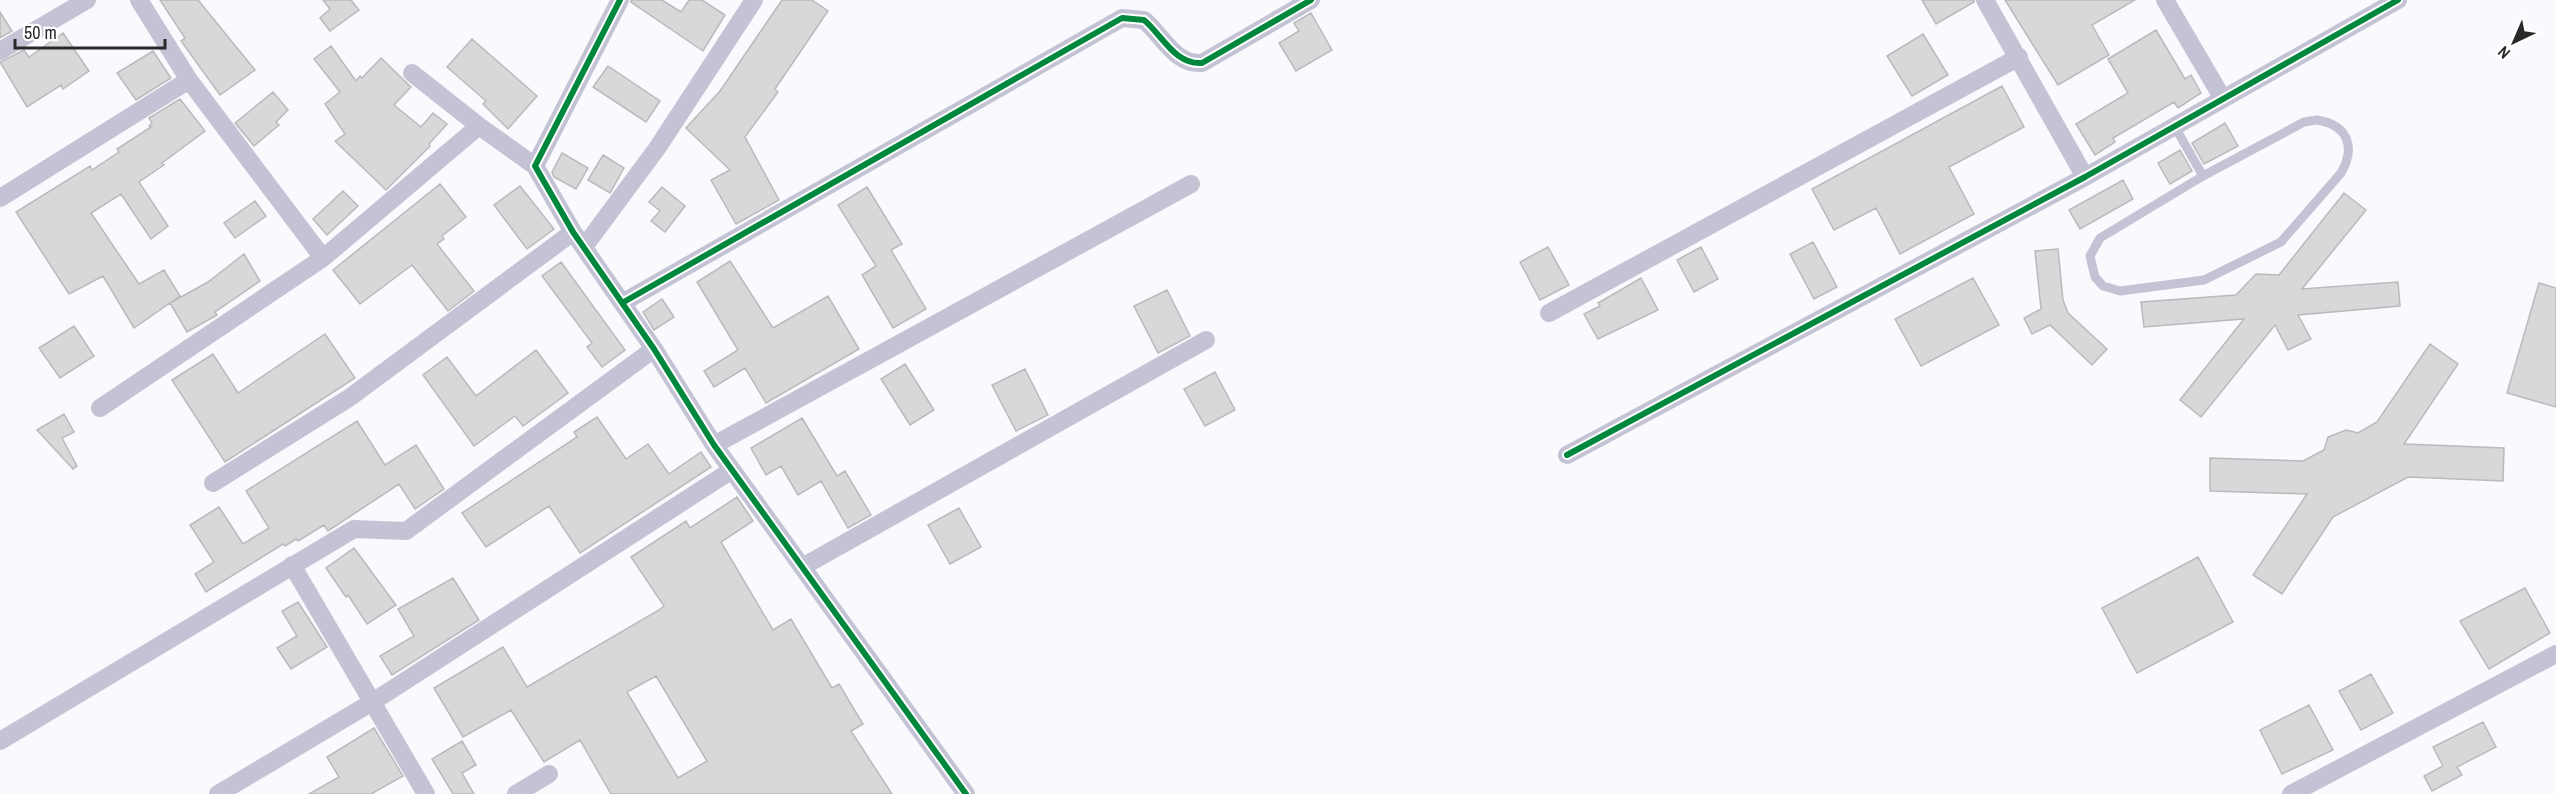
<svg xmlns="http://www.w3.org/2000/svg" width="2556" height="794" viewBox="0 0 2556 794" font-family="'Archivo Narrow',sans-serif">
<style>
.building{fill:#d8d7d9;stroke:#bababb;stroke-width:1.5;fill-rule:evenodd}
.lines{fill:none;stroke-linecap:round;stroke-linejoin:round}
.lane{stroke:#c4c3d5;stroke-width:9}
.street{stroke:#c4c3d5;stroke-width:18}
.cycleway-casing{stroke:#fff;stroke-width:10}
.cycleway{stroke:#00873e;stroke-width:6}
</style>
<rect width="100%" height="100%" fill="#f8fafd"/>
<!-- building -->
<path class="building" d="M 160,0 L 198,0 L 255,70 L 220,95 L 181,41 L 185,38 Z
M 323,0 L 351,0 L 359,10 L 330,31 L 320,18 L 330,9 Z
M 631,0 L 662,0 L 681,12 L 689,0 L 702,0 L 725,15 L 703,51 L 631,2 Z
M 782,0 L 812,0 L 828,11 L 775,89 L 778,92 L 745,137 L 779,200 L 736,224 L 711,180 L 730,170 L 686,128 L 720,91 Z
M 1922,0 L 1974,0 L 1974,2 L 1936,24 Z
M 2005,0 L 2135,0 L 2092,25 L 2109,55 L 2058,85 Z
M 0,12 L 12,31 L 0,38 Z
M 1311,13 L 1332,50 L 1296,71 L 1279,43 L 1299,31 L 1294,23 Z
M 2156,30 L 2185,79 L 2191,75 L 2201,93 L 2178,108 L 2174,102 L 2113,138 L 2115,142 L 2095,155 L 2076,124 L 2128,93 L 2108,59 Z
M 63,33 L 89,71 L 63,89 L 61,85 L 27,107 L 0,62 L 24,50 L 29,57 Z
M 1923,34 L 1948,75 L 1912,96 L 1887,56 Z
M 472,39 L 537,96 L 508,129 L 483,104 L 486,101 L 447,67 Z
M 331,46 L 356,81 L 360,76 L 362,78 L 381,58 L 411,87 L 394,105 L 421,127 L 433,113 L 447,124 L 429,144 L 430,146 L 386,190 L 335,141 L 345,134 L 325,104 L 340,92 L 314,59 Z
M 153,51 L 171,78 L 136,100 L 117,73 Z
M 608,66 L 660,101 L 646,122 L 593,87 Z
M 2002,86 L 2024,127 L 1949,167 L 1974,214 L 1900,254 L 1876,208 L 1834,230 L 1812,189 Z
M 273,92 L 288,110 L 276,122 L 279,125 L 254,146 L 235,123 Z
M 180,99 L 205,131 L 162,163 L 164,165 L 139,182 L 168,226 L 151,239 L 121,194 L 91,213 L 139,284 L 164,270 L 180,296 L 134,328 L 103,276 L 69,294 L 16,212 L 90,166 L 92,170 L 119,152 L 117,149 L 151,127 L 149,126 L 152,123 L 149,118 Z
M 2225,123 L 2238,146 L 2204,164 L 2192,143 Z
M 2180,150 L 2192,171 L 2170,184 L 2158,163 Z
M 562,153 L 588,168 L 576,189 L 554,177 L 552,172 Z
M 603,155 L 624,168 L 610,193 L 588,180 Z
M 2123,180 L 2133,199 L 2080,229 L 2069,210 Z
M 440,184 L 466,217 L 442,236 L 444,239 L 437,244 L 474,291 L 448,311 L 412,265 L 360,304 L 333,270 Z
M 520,186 L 554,229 L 527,249 L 494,205 Z
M 662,187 L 685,206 L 665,232 L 651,221 L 660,211 L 649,202 Z
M 867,187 L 902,244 L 891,250 L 926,309 L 893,328 L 862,275 L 876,266 L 838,205 Z
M 343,191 L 358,206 L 327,235 L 313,219 Z
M 2344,193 L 2366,210 L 2302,289 L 2398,282 L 2400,306 L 2298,315 L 2311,339 L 2288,350 L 2275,325 L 2201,417 L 2180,400 L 2244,319 L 2144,327 L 2141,302 L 2236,295 L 2256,274 L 2279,275 Z
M 255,201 L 266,216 L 235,238 L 224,223 Z
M 1813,242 L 1837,287 L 1814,299 L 1790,254 Z
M 1548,247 L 1569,285 L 1540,300 L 1520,262 Z
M 1701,247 L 1718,279 L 1694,292 L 1677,260 Z
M 2058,249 L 2063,300 L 2068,313 L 2107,349 L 2092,365 L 2050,325 L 2032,334 L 2024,318 L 2041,309 L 2035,251 Z
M 244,254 L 260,281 L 215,312 L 217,315 L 187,332 L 170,303 L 208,282 Z
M 730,261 L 773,328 L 828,296 L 859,349 L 766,403 L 745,368 L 714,387 L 704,371 L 738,350 L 697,282 Z
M 561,262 L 625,350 L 602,367 L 587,347 L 592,343 L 542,276 Z
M 1641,278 L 1658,310 L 1598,339 L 1584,314 L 1600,306 L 1598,303 Z
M 1973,278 L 1999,325 L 1921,366 L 1895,319 Z
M 2539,283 L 2556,288 L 2556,407 L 2507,393 Z
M 1167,290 L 1190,336 L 1158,353 L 1134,306 Z
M 662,299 L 674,317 L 654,330 L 643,312 Z
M 74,326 L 94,356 L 60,378 L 39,348 Z
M 325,334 L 355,378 L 225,462 L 172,380 L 213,354 L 238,393 Z
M 2430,344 L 2458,364 L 2404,444 L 2504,448 L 2503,481 L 2408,477 L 2333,517 L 2282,594 L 2253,575 L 2307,494 L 2210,491 L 2210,458 L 2303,461 L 2324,450 L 2328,437 L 2346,430 L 2358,433 L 2377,422 Z
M 536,350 L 568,393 L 523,426 L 515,416 L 474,446 L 423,375 L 447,357 L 476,396 Z
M 905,364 L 934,410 L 910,425 L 881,379 Z
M 1025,369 L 1048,415 L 1016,431 L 992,385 Z
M 1215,372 L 1235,410 L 1205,426 L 1184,389 Z
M 64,414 L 74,432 L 62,438 L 77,466 L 73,469 L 37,430 Z
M 597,417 L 626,459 L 648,444 L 669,474 L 701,452 L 711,467 L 580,553 L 549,506 L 486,547 L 462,513 L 577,437 L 574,432 Z
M 802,418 L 837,476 L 845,471 L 871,515 L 848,528 L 821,481 L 798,495 L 781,466 L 766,475 L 751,448 Z
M 357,421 L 385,465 L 416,445 L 444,489 L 415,509 L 399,484 L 328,531 L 324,525 L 298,541 L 296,539 L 285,546 L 283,544 L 206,592 L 195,574 L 214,562 L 190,525 L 219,507 L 243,544 L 269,528 L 246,491 Z
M 737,497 L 753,521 L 721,542 L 773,630 L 791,619 L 832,688 L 839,684 L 863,724 L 851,731 L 892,794 L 611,794 L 580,740 L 544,762 L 511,710 L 463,737 L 434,688 L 503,647 L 527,687 L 659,610 L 664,606 L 631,557 L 686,521 L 690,528 ZM 656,676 L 707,761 L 678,778 L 627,692 Z
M 959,508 L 981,547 L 950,564 L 928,525 Z
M 354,548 L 396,605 L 367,624 L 348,595 L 346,597 L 326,568 Z
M 2198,557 L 2233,622 L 2137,673 L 2102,608 Z
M 453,578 L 479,620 L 392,675 L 380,656 L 414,636 L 398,609 Z
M 2525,588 L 2550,633 L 2489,669 L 2460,621 Z
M 298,602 L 327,647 L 291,669 L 277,648 L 297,636 L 282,611 Z
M 2371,674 L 2393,713 L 2361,730 L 2339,691 Z
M 2309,705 L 2333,750 L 2282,774 L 2260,730 Z
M 2483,722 L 2496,747 L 2457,767 L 2462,775 L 2432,791 L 2424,776 L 2443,766 L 2433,747 Z
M 374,728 L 403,776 L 371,794 L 309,794 L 339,777 L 327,757 Z
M 462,741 L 476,765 L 462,773 L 474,794 L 453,794 L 432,759 Z"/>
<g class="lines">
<!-- lane -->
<path class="lane" d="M 2317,120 C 2348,125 2356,147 2341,173 L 2281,242 L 2204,280 L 2120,291 L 2103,286 L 2095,277 L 2090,256 L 2100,238 L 2203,176 L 2304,122 Z
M 2175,127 L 2203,176"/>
<!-- street -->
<path class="street" d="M 139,0 L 189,80 L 323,258 L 479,126 L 535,166
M 620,0 L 535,166 L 573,232 L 654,349 L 714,445 L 966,794
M 1985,0 L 2085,177
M 2165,0 L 2223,99
M 0,51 L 87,0
M 412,73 L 479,126
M 0,198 L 189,80
M 584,247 L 658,147 L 754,0
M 622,303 L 1122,18 L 1144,20 C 1163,36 1175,65 1202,63 L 1311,0
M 1549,313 L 2019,57
M 100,408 L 323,258
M 714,445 L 1191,184
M 1567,455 L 2085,177 L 2398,0
M 213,483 L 349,398 L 573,232
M 292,565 L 426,794
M 802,567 L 1206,340
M 0,741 L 354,529 L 406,531 L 654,349
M 218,794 L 374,701 L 732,470
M 516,794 L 549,774
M 2291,794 L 2556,654"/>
<defs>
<path id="cycleway" d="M 620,0 L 535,166 L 573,232 L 654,349 L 714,445 L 966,794
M 622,303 L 1122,18 L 1144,20 C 1163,36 1175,65 1202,63 L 1311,0
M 1567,455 L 2085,177 L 2398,0"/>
</defs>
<!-- cycleway casing -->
<use href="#cycleway" class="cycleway-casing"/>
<!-- cycleway -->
<use href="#cycleway" class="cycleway"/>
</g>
<!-- north arrow -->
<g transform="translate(2514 42) rotate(224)" stroke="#ffffff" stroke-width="4.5" paint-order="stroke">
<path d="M0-4.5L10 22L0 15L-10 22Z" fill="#28292b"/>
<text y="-9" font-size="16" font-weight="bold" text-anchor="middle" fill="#28292b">N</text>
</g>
<!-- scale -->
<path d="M15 39v9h150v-9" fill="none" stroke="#28292b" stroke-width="3"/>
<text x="24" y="39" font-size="18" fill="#28292b" stroke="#ffffff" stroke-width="4.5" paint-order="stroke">50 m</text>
</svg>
